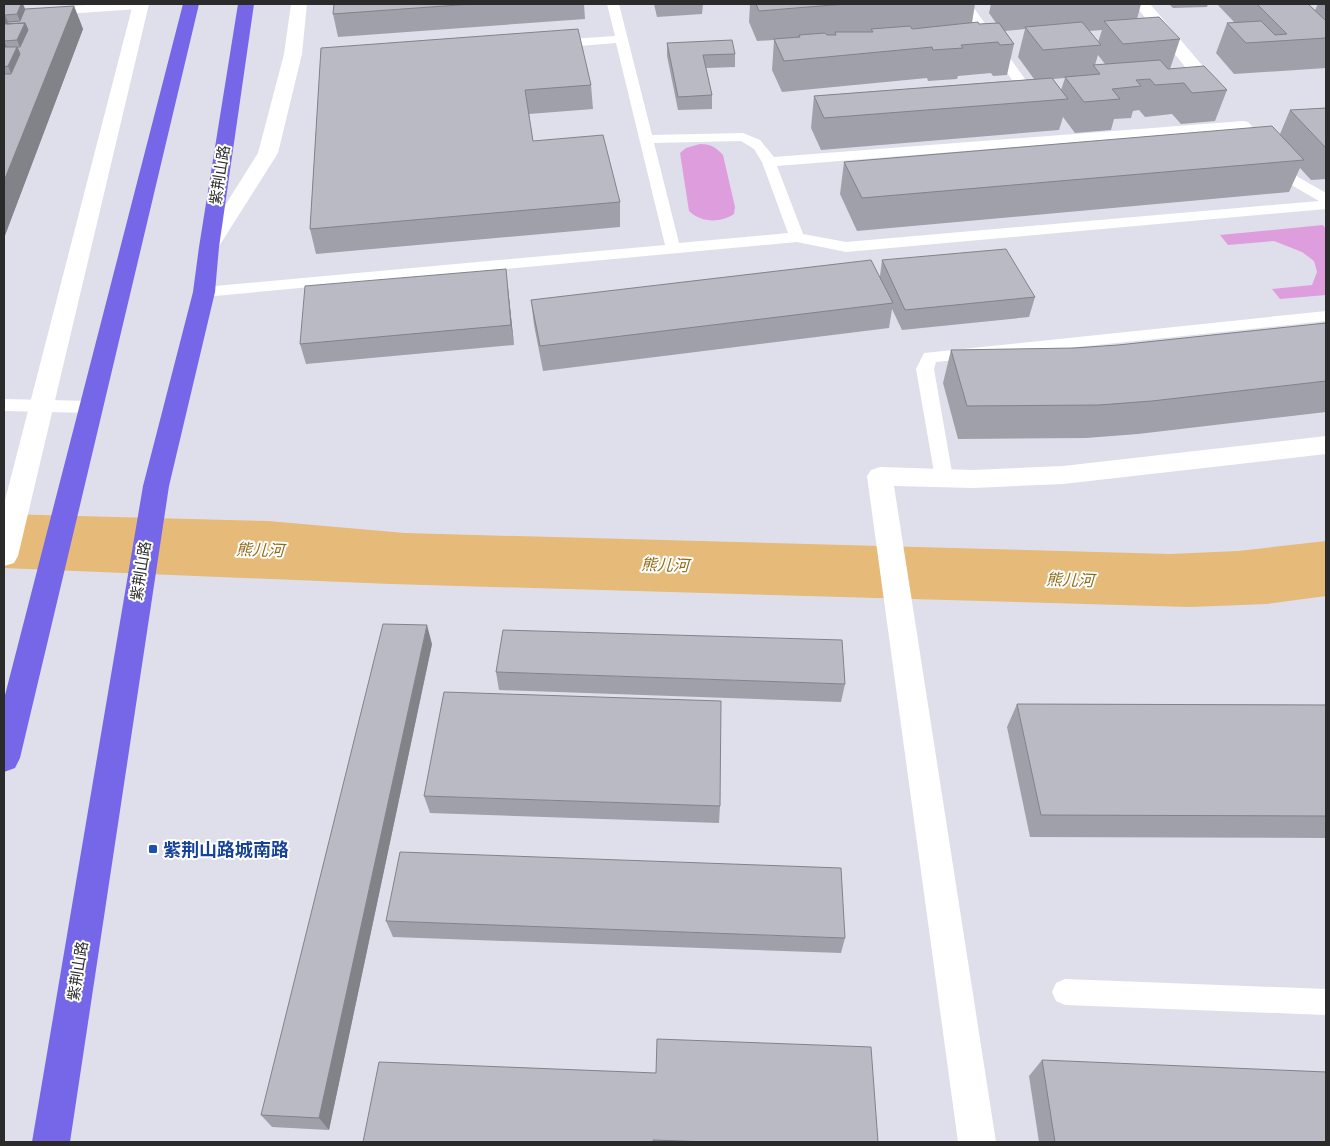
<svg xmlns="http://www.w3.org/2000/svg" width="1330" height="1146" viewBox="0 0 1330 1146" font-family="'Roboto Condensed','Noto Sans SC',sans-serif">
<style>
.green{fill:#de9ede}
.water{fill:#e6ba78}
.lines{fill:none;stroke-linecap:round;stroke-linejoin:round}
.lane{fill:#fff;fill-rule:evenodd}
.street{fill:#fff;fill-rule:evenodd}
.secondary{fill:#fff;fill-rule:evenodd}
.primary{fill:#7567e7;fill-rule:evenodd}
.wall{fill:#9fa0a9;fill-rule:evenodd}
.shaded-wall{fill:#828289}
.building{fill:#b9bac4;stroke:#828289}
.transit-dot{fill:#1a4fb4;stroke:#fff;stroke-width:2}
.labels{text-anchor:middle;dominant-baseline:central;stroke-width:4;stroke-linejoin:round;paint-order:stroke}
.street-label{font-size:15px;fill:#2b2b2b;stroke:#fff}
.water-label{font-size:16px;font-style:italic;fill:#926b17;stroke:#fff}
.near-transit-label{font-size:18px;font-weight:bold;fill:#164399;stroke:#fff;text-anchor:start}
</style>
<rect width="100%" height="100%" fill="#dedfeb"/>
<!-- green -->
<path class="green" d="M 700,144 C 710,144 716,147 723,155 L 735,207 L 734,214 C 721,223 701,223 689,211 L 680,153 L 686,148 Z
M 1323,225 L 1326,229 L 1326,295 L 1280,299 L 1272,289 L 1312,285 L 1317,272 L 1314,261 L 1302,252 L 1274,241 L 1228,245 L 1220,235 Z"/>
<!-- water -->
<path class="water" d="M 4,514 L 268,521 L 405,533 L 1170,554 L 1238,551 L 1326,541 L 1326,596 L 1267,604 L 1190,607 L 391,584 L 4,568 Z"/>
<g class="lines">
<!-- lane -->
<path class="lane" d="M 105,4 L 146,5 L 140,9 L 4,18 L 4,10 Z
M 607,4 L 619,4 L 652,135 L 743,133 L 760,140 L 774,157 L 1243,121 L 1248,122 L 1298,177 L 1326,193 L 1326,209 L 846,252 L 797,242 L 204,297 L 198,295 L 196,292 L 198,289 L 204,287 L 665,245 L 616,43 L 555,48 L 549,44 L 555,40 L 615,36 ZM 1240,129 L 1288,183 L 1319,201 L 846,242 L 803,234 L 777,166 ZM 741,141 L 754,149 L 762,162 L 788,233 L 679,243 L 654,143 Z
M 959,4 L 971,4 L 1038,97 L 1036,100 L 1026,100 Z
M 1326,311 L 1326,321 L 936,362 L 934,369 L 953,478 L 951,483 L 944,485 L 937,483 L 935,478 L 916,369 L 924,353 Z
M 4,399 L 90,401 L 96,403 L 99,407 L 96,411 L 90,413 L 4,411 Z
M 1065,979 L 1326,989 L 1326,1015 L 1065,1005 L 1056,1001 L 1052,992 L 1056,983 Z"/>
<!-- street -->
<path class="street" d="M 1134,4 L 1150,4 L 1207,71 L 1210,75 L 1207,79 L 1201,80 L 1195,79 Z
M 1326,436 L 1326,454 L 1063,484 L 973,488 L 894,486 L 996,1142 L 958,1142 L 867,476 L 871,470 L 880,467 L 973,470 L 1063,466 Z"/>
<!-- secondary -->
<path class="secondary" d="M 133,4 L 149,4 L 18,556 L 14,563 L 4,566 L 4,504 Z
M 291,4 L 307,4 L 302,54 L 278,153 L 216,251 L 209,253 L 202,251 L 199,247 L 258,153 L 284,54 Z"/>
<!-- primary -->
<path class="primary" d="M 183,4 L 199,4 L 20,758 L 15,768 L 4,772 L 4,699 Z
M 238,4 L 254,4 L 219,247 L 215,292 L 169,486 L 70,1142 L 32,1142 L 143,486 L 193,292 L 199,247 Z"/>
</g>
<!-- wall -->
<path class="wall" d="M 4,4 L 25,9 L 74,6 L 83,29 L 4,238 Z
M 334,4 L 584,4 L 585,19 L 338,37 L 333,14 Z
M 654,4 L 703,4 L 702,14 L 657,17 Z
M 750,4 L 975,4 L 972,23 L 979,24 L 996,23 L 989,13 L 991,4 L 1141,4 L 1137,19 L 1180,39 L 1170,69 L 1227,90 L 1215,121 L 1181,124 L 1172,114 L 1145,117 L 1139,110 L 1133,111 L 1131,118 L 1114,119 L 1111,130 L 1075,133 L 1063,117 L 1059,130 L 821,150 L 811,128 L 814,96 L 1034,79 L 1018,57 L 1025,29 L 1005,31 L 1014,44 L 1007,75 L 993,76 L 991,73 L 958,76 L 957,79 L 928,81 L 927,78 L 782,92 L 772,70 L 774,40 L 757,41 L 749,22 ZM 1102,30 L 1098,42 L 1089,31 ZM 1098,55 L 1105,64 L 1095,65 ZM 1065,78 L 1061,90 L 1053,79 Z
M 1169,4 L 1208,4 L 1207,7 L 1173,8 Z
M 1217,4 L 1308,4 L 1315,10 L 1318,4 L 1326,4 L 1326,68 L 1234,74 L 1216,53 L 1227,23 L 1234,22 Z
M 667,43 L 735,54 L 735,67 L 706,68 L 712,95 L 712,109 L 678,110 L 667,56 Z
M 321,48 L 591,85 L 593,109 L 529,114 L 533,141 L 620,202 L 620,227 L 316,254 L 310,229 Z
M 1326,108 L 1326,179 L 1311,180 L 1300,168 L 1289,192 L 857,231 L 840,194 L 844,162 L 1280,134 L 1290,110 Z
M 882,260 L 1035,297 L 1029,317 L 902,330 L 892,309 L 889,328 L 543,371 L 534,325 L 531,300 L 880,276 Z
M 508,288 L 514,345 L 306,364 L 300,344 Z
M 1326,323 L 1326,412 L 1138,434 L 1086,438 L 958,439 L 943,383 L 951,350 L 1074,348 L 1118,345 Z
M 432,644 L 329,1130 L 272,1127 L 261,1115 Z
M 496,672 L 845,684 L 841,702 L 499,690 Z
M 1017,704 L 1326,705 L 1326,838 L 1030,837 L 1007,727 Z
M 424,796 L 720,806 L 719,823 L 430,813 Z
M 386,921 L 845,938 L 841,953 L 393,937 Z
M 1042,1060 L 1326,1142 L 1039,1142 L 1029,1076 Z
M 656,1073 L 878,1142 L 363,1142 Z"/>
<!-- shaded-wall -->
<path class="shaded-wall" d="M 21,4 L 23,4 L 35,32 L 30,71 L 17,40 L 23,28 L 17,14 Z
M 74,6 L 83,29 L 4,238 L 4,181 Z
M 5,15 L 12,31 L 4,31 L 4,18 Z
M 4,41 L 10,54 L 4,54 Z
M 17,47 L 30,77 L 21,97 L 8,66 Z
M 506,269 L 514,345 L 511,325 Z
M 427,625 L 432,644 L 329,1130 L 319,1118 Z"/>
<!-- building -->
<path class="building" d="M 4,4 L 21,4 L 17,14 L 5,15 L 4,18 Z
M 334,4 L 472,4 L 333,14 Z
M 756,4 L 845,4 L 759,11 Z
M 1257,4 L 1308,4 L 1326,21 L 1326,38 L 1246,43 L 1227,23 L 1261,21 L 1275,35 L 1287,34 Z
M 74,6 L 4,181 L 4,74 L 11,74 L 20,54 L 17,47 L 20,47 L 28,30 L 25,23 L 7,24 L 8,22 L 20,21 L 25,9 Z
M 1159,17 L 1180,39 L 1123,44 L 1104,21 Z
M 978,22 L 979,24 L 999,23 L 1014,44 L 1000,45 L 998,42 L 961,45 L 963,48 L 933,50 L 932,47 L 784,61 L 774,39 L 800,37 L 799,35 L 825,33 L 827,35 L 836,35 L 835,32 L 873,32 L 871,29 L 910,26 L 912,29 Z
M 1082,22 L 1101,45 L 1043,50 L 1025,27 Z
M 25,23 L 17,40 L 4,41 L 4,24 Z
M 578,29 L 591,85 L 525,90 L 533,141 L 603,135 L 620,202 L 310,229 L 321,48 Z
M 732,40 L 735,54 L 703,55 L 712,95 L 678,97 L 667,43 Z
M 4,47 L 17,47 L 8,66 L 4,67 Z
M 1160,60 L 1168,69 L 1204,66 L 1227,90 L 1192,93 L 1184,83 L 1155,85 L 1150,79 L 1136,80 L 1141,86 L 1112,89 L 1120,99 L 1084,102 L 1065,77 L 1100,74 L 1093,65 Z
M 1052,78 L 1068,99 L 824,118 L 814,96 Z
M 1326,108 L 1326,148 L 1290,110 Z
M 1272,126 L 1304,160 L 862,198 L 844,162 Z
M 1006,249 L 1035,297 L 905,310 L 882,260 Z
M 871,260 L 893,303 L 540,346 L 531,300 Z
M 506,269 L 511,325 L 300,344 L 305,286 Z
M 1326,323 L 1326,381 L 1152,401 L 1099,405 L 967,406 L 951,350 L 1074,348 L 1118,345 Z
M 383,624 L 427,625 L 319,1118 L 261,1115 Z
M 503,630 L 842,640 L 845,684 L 496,672 Z
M 444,692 L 721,701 L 720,806 L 424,796 Z
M 1017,704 L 1326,705 L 1326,816 L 1041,815 Z
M 400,852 L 841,868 L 845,938 L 386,921 Z
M 657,1039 L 871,1047 L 878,1142 L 709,1142 L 653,1140 L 653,1142 L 363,1142 L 379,1062 L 656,1073 Z
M 1042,1060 L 1326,1072 L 1326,1142 L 1055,1142 Z"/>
<!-- markers -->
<rect class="transit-dot" x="148" y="844" width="10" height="10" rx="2.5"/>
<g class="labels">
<!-- street labels -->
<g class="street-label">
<text transform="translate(220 175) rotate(-81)">紫荆山路</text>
<text transform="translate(141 571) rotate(-81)">紫荆山路</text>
<text transform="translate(78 971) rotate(-81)">紫荆山路</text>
</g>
<!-- water labels -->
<g class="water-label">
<text transform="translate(260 550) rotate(2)">熊儿河</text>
<text transform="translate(665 565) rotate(2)">熊儿河</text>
<text transform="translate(1070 580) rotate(2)">熊儿河</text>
</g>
<!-- near-transit labels -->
<g class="near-transit-label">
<text x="163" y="849">紫荆山路城南路</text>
</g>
</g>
<!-- border -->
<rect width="1330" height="1146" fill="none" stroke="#2b2b2b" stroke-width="10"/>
</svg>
